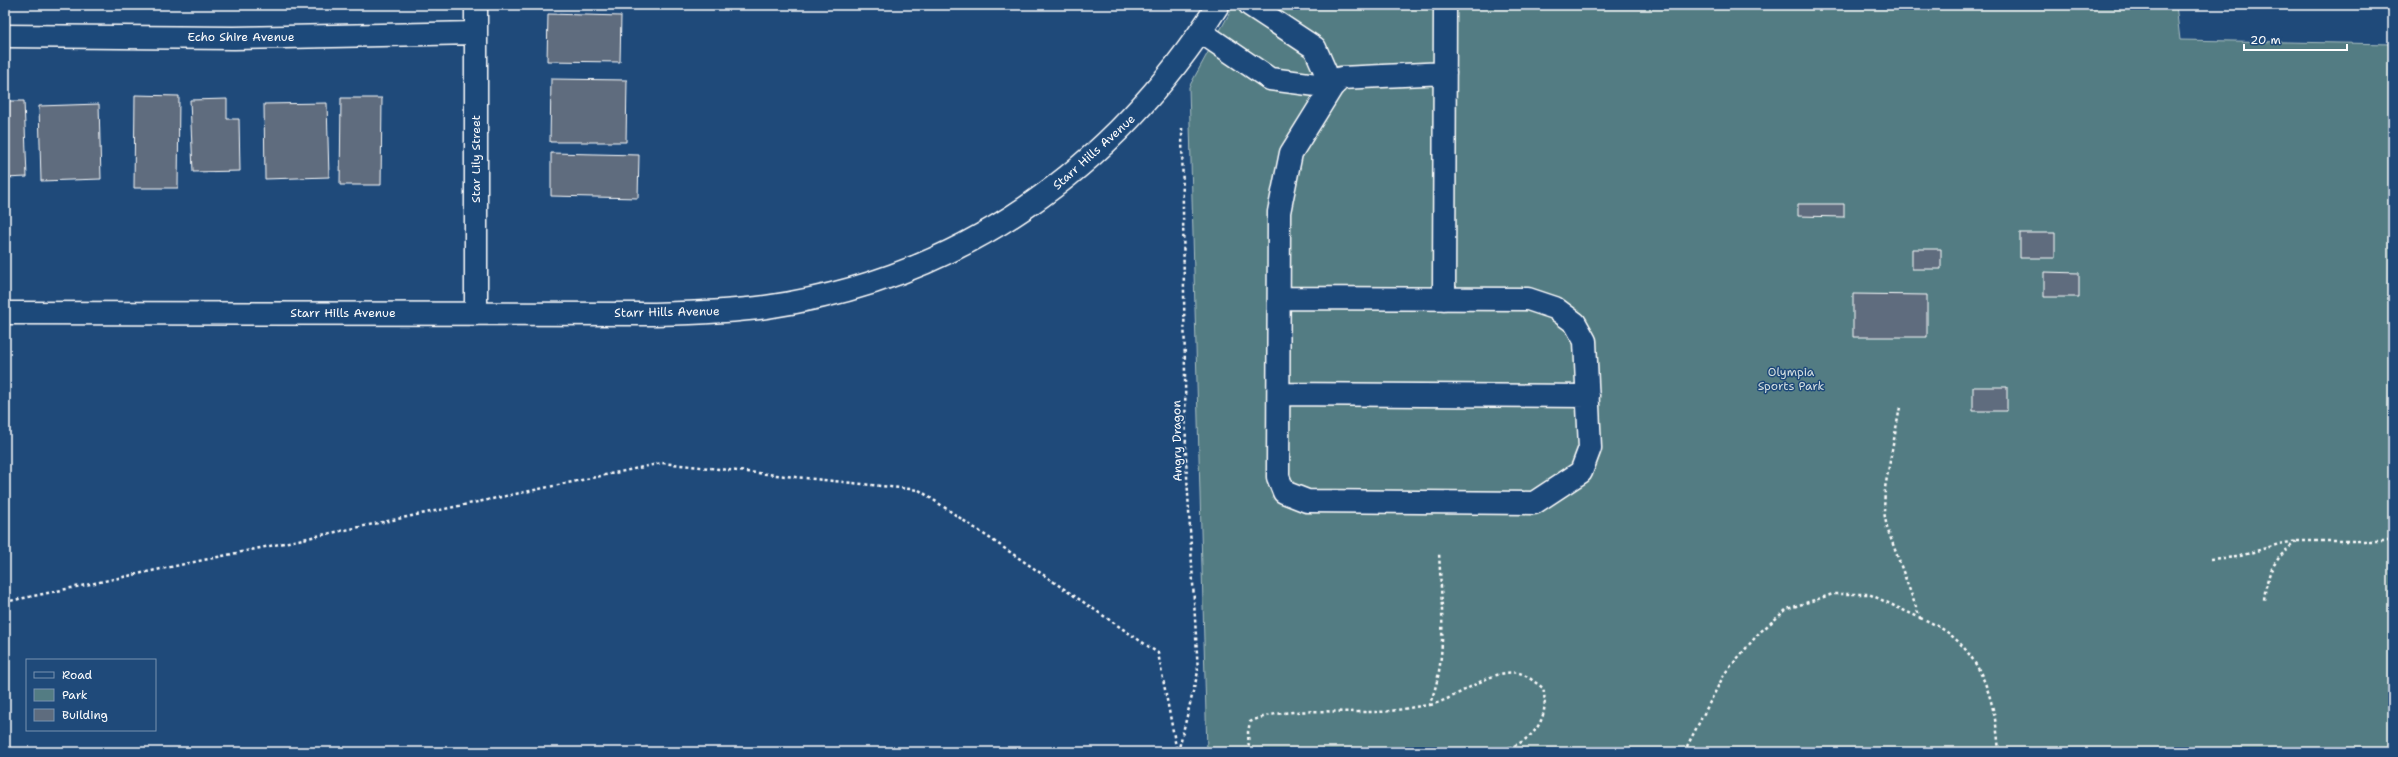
<svg xmlns="http://www.w3.org/2000/svg" width="2398" height="757" viewBox="0 0 2398 757" font-family="'Shantell Sans',sans-serif">
<style>
.green{fill:#537c83;stroke:#a9bec1}
.building{fill:#5e6c7e;stroke:#fff}
.lines{fill:none;stroke-linecap:round;stroke-linejoin:round}
.minor-casing{stroke:#fff;stroke-width:25}
.path{stroke:#fff;stroke-width:2.5;stroke-dasharray:3 3;stroke-linecap:butt}
.minor{stroke:#1f4a7a;stroke-width:22}
.labels{text-anchor:middle;dominant-baseline:central;stroke-width:3;stroke-linejoin:round;paint-order:stroke}
.street-label{font-size:12px;fill:#fff;stroke:#1f4a7a}
.park-label{font-size:12px;fill:#d4dee0;stroke:#1f4a7a}
</style>
<rect width="100%" height="100%" fill="#1f4a7a"/>
<filter id="ink" filterUnits="userSpaceOnUse"><feTurbulence type="fractalNoise" baseFrequency=".025" numOctaves="2"/><feDisplacementMap in="SourceGraphic" scale="8" xChannelSelector="R" yChannelSelector="G"/><feConvolveMatrix kernelMatrix="1 2 1 2 8 2 1 2 1" color-interpolation-filters="sRGB"/></filter>
<g filter="url(#ink)">
<!-- green -->
<path class="green" d="M 1234,5 L 2176,5 L 2180,40 L 2393,44 L 2393,752 L 1207,752 L 1189,87 Z"/>
<!-- building -->
<path class="building" d="M 548,14 L 621,16 L 620,62 L 547,61 Z
M 551,79 L 627,80 L 626,142 L 550,142 Z
M 135,95 L 179,96 L 178,188 L 134,188 Z
M 341,98 L 382,98 L 381,185 L 340,185 Z
M 227,99 L 227,119 L 239,119 L 240,171 L 193,172 L 190,100 Z
M 5,101 L 24,101 L 27,177 L 5,178 Z
M 327,103 L 329,177 L 265,179 L 264,104 Z
M 99,104 L 101,179 L 41,181 L 39,106 Z
M 551,153 L 639,155 L 638,198 L 551,196 Z
M 1798,204 L 1844,204 L 1844,217 L 1798,216 Z
M 2020,233 L 2055,233 L 2055,258 L 2020,258 Z
M 1912,249 L 1941,249 L 1941,269 L 1912,269 Z
M 2044,272 L 2079,273 L 2079,297 L 2044,297 Z
M 1853,294 L 1927,295 L 1927,337 L 1853,337 Z
M 1973,387 L 2007,387 L 2007,411 L 1973,411 Z"/>
<g class="lines">
<defs>
<path id="minor" d="M 1250,5 L 1315,48 L 1332,87
M 1201,32 L 1270,79 L 1332,87
M 5,36 L 234,38 L 476,33
M 1279,298 L 1528,299 L 1555,308 L 1575,323 L 1585,341 L 1590,448 L 1581,472 L 1534,503 L 1307,501 L 1284,492 L 1278,477 L 1279,212 L 1291,153 L 1332,87 L 1341,78 L 1445,73
M 1444,299 L 1445,5
M 5,313 L 655,314 C 692,313 729,312 766,307 C 961,279 1114,169 1218,5
M 476,314 L 476,5
M 1279,394 L 1588,396"/>
</defs>
<!-- minor casing -->
<use href="#minor" class="minor-casing"/>
<!-- path -->
<path class="path" d="M 2297,541 L 2393,541
M 2210,559 L 2237,557 L 2279,544 L 2297,541 C 2275,558 2267,571 2264,600
M 5,602 L 662,463 L 919,490 L 1158,653 L 1177,752
M 1920,618 C 1978,639 1995,695 1999,752
M 1430,705 C 1460,698 1490,668 1519,673 C 1527,675 1537,684 1543,688 C 1551,724 1529,744 1496,752
M 1178,752 L 1198,672 L 1186,458 L 1182,128
M 1249,752 L 1248,732 L 1250,722 C 1280,706 1340,713 1375,712 C 1393,712 1411,707 1429,705 C 1449,662 1441,598 1439,552
M 1684,752 L 1725,673 L 1759,633 L 1787,609 L 1833,594 L 1869,594 L 1920,618 L 1887,528 L 1884,512 L 1885,488 L 1900,407"/>
<!-- minor -->
<use href="#minor" class="minor"/>
</g>
</g>
<g class="labels">
<!-- street labels -->
<g class="street-label">
<text x="241" y="37">Echo Shire Avenue</text>
<text transform="translate(1094 152) rotate(-42)">Starr Hills Avenue</text>
<text transform="translate(476 159) rotate(-90)">Star Lily Street</text>
<text transform="translate(667 312) rotate(-1)">Starr Hills Avenue</text>
<text x="343" y="313">Starr Hills Avenue</text>
<text transform="translate(1177 441) rotate(-91)">Angry Dragon</text>
</g>
<!-- park labels -->
<g class="park-label">
<text x="1791" y="372">Olympia<tspan x="1791" dy="14">Sports Park</tspan></text>
</g>
</g>
<!-- margin -->
<rect width="2398" height="757" fill="none" stroke="#1f4a7a" stroke-width="20"/>
<rect x="10" y="10" width="2378" height="737" fill="none" stroke="#fff" stroke-width="1.5" filter="url(#ink)"/>
<!-- legend -->
<rect x="26" y="659" width="130" height="72" fill="#1f4a7a" stroke="#7992af"/>
<rect x="34" y="672" width="20" height="6" fill="#1f4a7a" stroke="#7992af"/>
<text x="62" y="679" font-size="12" fill="#ffffff">Road</text>
<rect x="34" y="689" width="20" height="12" fill="#537c83" stroke="#7992af"/>
<text x="62" y="699" font-size="12" fill="#ffffff">Park</text>
<rect x="34" y="709" width="20" height="12" fill="#5e6c7e" stroke="#7992af"/>
<text x="62" y="719" font-size="12" fill="#ffffff">Building</text>
<!-- scale -->
<path d="M2244 44v6h103v-6" fill="none" stroke="#ffffff" stroke-width="2"/>
<text x="2250" y="44" font-size="12" fill="#ffffff" stroke="#1f4a7a" stroke-width="3" paint-order="stroke">20 m</text>
</svg>
